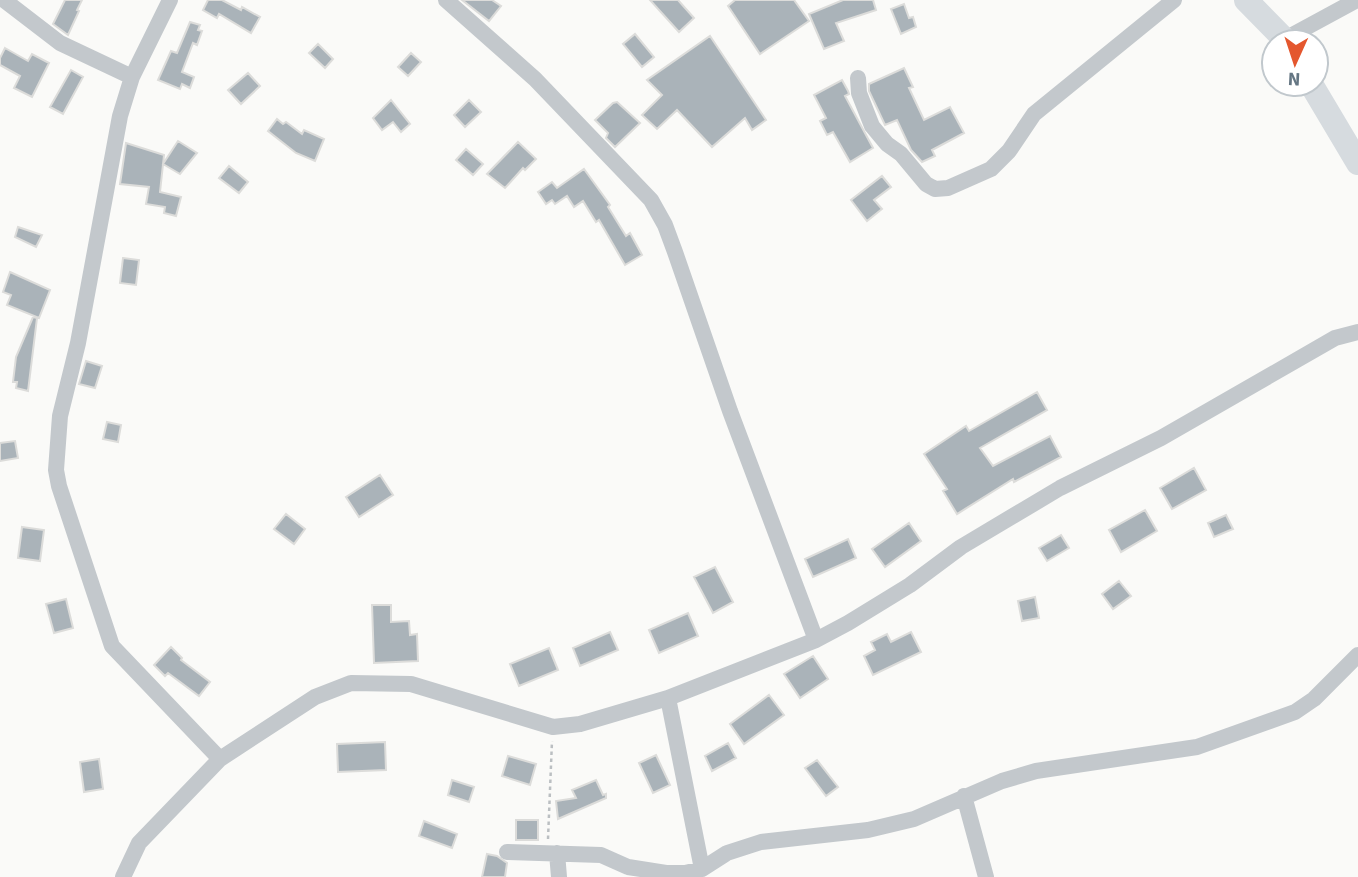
<svg xmlns="http://www.w3.org/2000/svg" width="1358" height="877" viewBox="0 0 1358 877" font-family="'Source Sans 3',sans-serif">
<style>
.building{fill:#aab3b9;stroke:#dcdcda;stroke-width:2}
.lines{fill:none;stroke-linecap:round;stroke-linejoin:round}
.path{stroke:#bbbfc2;stroke-width:2.5;stroke-dasharray:3.5 3.5;stroke-linecap:butt}
.minor{stroke:#c3c8cc;stroke-width:16}
.highway{stroke:#d6dbdf;stroke-width:24}
</style>
<rect width="100%" height="100%" fill="#fafaf8"/>
<!-- building -->
<path class="building" d="M 65,0 L 82,0 L 77,10 L 79,11 L 68,35 L 53,24 Z
M 208,0 L 222,0 L 241,10 L 242,7 L 260,17 L 251,33 L 219,14 L 217,18 L 203,10 Z
M 462,0 L 492,0 L 501,6 L 489,21 Z
M 650,0 L 678,0 L 694,18 L 679,32 Z
M 735,0 L 794,0 L 809,21 L 760,54 L 728,6 Z
M 843,0 L 873,0 L 876,10 L 836,23 L 844,41 L 824,49 L 809,14 Z
M 904,4 L 909,18 L 913,17 L 916,27 L 901,34 L 891,9 Z
M 190,22 L 200,25 L 198,30 L 202,31 L 197,45 L 193,43 L 182,72 L 194,77 L 190,88 L 182,84 L 180,89 L 158,80 L 171,51 L 177,53 Z
M 635,34 L 654,57 L 642,67 L 623,44 Z
M 710,36 L 766,120 L 752,130 L 745,118 L 712,147 L 677,110 L 657,129 L 642,115 L 662,95 L 647,80 Z
M 318,44 L 333,59 L 325,68 L 309,53 Z
M 5,48 L 28,61 L 32,54 L 49,63 L 32,97 L 14,88 L 20,76 L 0,65 L 0,58 Z
M 411,53 L 421,62 L 408,76 L 398,67 Z
M 904,68 L 913,87 L 909,88 L 924,120 L 950,107 L 964,133 L 932,150 L 935,156 L 922,162 L 911,150 L 897,120 L 885,125 L 869,91 L 869,84 Z
M 71,70 L 83,77 L 63,114 L 50,107 Z
M 248,73 L 260,86 L 241,104 L 228,90 Z
M 842,80 L 848,91 L 849,94 L 845,96 L 873,148 L 850,162 L 833,132 L 827,135 L 820,121 L 826,118 L 814,95 Z
M 391,100 L 410,124 L 401,132 L 393,122 L 382,130 L 373,118 Z
M 469,100 L 481,112 L 465,127 L 454,115 Z
M 617,102 L 640,123 L 615,147 L 606,138 L 608,133 L 595,120 L 613,103 Z
M 277,119 L 283,124 L 286,122 L 302,134 L 304,130 L 324,139 L 315,161 L 296,153 L 268,131 Z
M 178,141 L 197,153 L 180,174 L 163,164 Z
M 518,142 L 536,159 L 525,170 L 523,168 L 505,188 L 487,174 Z
M 126,143 L 164,155 L 160,192 L 181,197 L 176,216 L 164,213 L 165,207 L 146,204 L 149,187 L 120,184 Z
M 466,149 L 483,164 L 473,175 L 456,160 Z
M 229,166 L 248,182 L 239,193 L 219,178 Z
M 584,169 L 610,205 L 608,207 L 626,236 L 630,233 L 642,255 L 625,265 L 599,220 L 596,222 L 583,201 L 574,207 L 567,196 L 555,204 L 552,200 L 546,204 L 538,192 L 552,182 L 557,188 Z
M 882,176 L 891,187 L 874,200 L 882,209 L 867,221 L 851,200 Z
M 18,227 L 42,235 L 36,247 L 15,237 Z
M 123,258 L 139,260 L 136,285 L 120,283 Z
M 10,272 L 50,290 L 39,318 L 7,305 L 11,295 L 3,292 Z
M 33,317 L 37,318 L 28,391 L 16,388 L 17,382 L 13,382 L 16,357 Z
M 86,361 L 102,366 L 95,388 L 79,384 Z
M 1037,392 L 1047,410 L 980,448 L 993,466 L 1050,436 L 1061,457 L 1014,482 L 1013,479 L 957,514 L 943,491 L 947,489 L 924,454 L 966,426 L 969,431 Z
M 107,422 L 121,425 L 118,442 L 103,439 Z
M 15,441 L 18,458 L 0,461 L 0,443 Z
M 1194,468 L 1206,490 L 1172,509 L 1160,488 Z
M 380,475 L 393,495 L 359,517 L 346,497 Z
M 1145,510 L 1157,531 L 1121,552 L 1109,530 Z
M 286,514 L 305,529 L 294,544 L 274,529 Z
M 1226,515 L 1233,529 L 1214,537 L 1208,523 Z
M 909,523 L 921,541 L 885,567 L 872,549 Z
M 22,527 L 44,530 L 40,561 L 18,558 Z
M 1061,535 L 1069,548 L 1047,561 L 1039,548 Z
M 848,539 L 856,558 L 813,577 L 805,559 Z
M 715,567 L 733,602 L 713,613 L 694,577 Z
M 1119,581 L 1131,596 L 1113,609 L 1102,594 Z
M 1035,597 L 1039,618 L 1022,621 L 1018,601 Z
M 66,599 L 73,628 L 54,633 L 46,604 Z
M 372,605 L 391,605 L 391,622 L 409,621 L 410,635 L 417,634 L 418,661 L 374,663 Z
M 688,613 L 698,636 L 659,653 L 649,630 Z
M 610,632 L 618,650 L 580,666 L 573,648 Z
M 911,632 L 921,652 L 873,675 L 864,656 L 875,650 L 871,642 L 887,634 L 891,642 Z
M 171,647 L 182,658 L 181,660 L 210,682 L 199,696 L 168,673 L 165,676 L 154,665 Z
M 549,648 L 558,670 L 519,686 L 510,664 Z
M 813,656 L 828,679 L 800,698 L 784,674 Z
M 769,695 L 784,715 L 744,744 L 730,724 Z
M 385,742 L 386,770 L 338,772 L 337,744 Z
M 728,743 L 736,758 L 712,771 L 705,756 Z
M 656,755 L 670,785 L 653,793 L 639,763 Z
M 508,756 L 536,764 L 530,785 L 502,776 Z
M 99,759 L 103,789 L 84,792 L 80,762 Z
M 817,760 L 838,787 L 826,796 L 805,768 Z
M 452,780 L 474,787 L 469,802 L 448,795 Z
M 596,780 L 603,795 L 606,794 L 606,798 L 558,819 L 556,801 L 576,798 L 572,790 Z
M 516,820 L 538,820 L 538,840 L 516,840 Z
M 424,821 L 457,834 L 452,848 L 419,836 Z
M 487,854 L 497,856 L 507,863 L 505,877 L 482,877 Z"/>
<g class="lines">
<!-- path -->
<path class="path" d="M 548,839 L 552,741"/>
<!-- minor -->
<path class="minor" d="M 4,0 L 60,43 L 132,77
M 170,0 L 132,77 L 120,116 L 78,343 L 60,416 L 56,470 L 59,486 L 112,646 L 220,759
M 446,0 L 535,79 L 651,200 L 665,225 L 675,252 L 730,411 L 816,640
M 1285,39 L 1357,0
M 858,78 L 859,93 L 872,126 L 887,144 L 901,154 L 926,184 L 935,189 L 948,188 L 991,169 L 1009,151 L 1034,114 L 1174,0
M 964,796 L 986,877
M 507,852 L 601,855 L 628,867 L 666,873 L 685,873 L 702,869 L 668,698
M 557,853 L 559,877
M 702,869 L 727,853 L 761,842 L 868,830 L 914,819 L 1002,781 L 1036,771 L 1197,747 L 1295,712 L 1314,699 L 1358,655
M 123,877 L 139,843 L 220,759 L 315,697 L 351,683 L 411,684 L 553,727 L 580,724 L 668,698 L 816,640 L 848,623 L 910,585 L 961,547 L 1060,488 L 1161,438 L 1335,338 L 1358,332"/>
<!-- highway -->
<path class="highway" d="M 1246,0 L 1287,42
M 1311,84 L 1358,163"/>
</g>
<!-- north arrow -->
<g transform="translate(1295 63) rotate(183)"><circle r="33" fill="#ffffff" stroke="#c1c8cd" stroke-width="2"/>
<path d="M0-5L12 26L0 18L-12 26Z" fill="#e4572e"/>
<text y="-10" font-size="19" font-weight="bold" text-anchor="middle" fill="#657683">N</text>
</g>
</svg>
